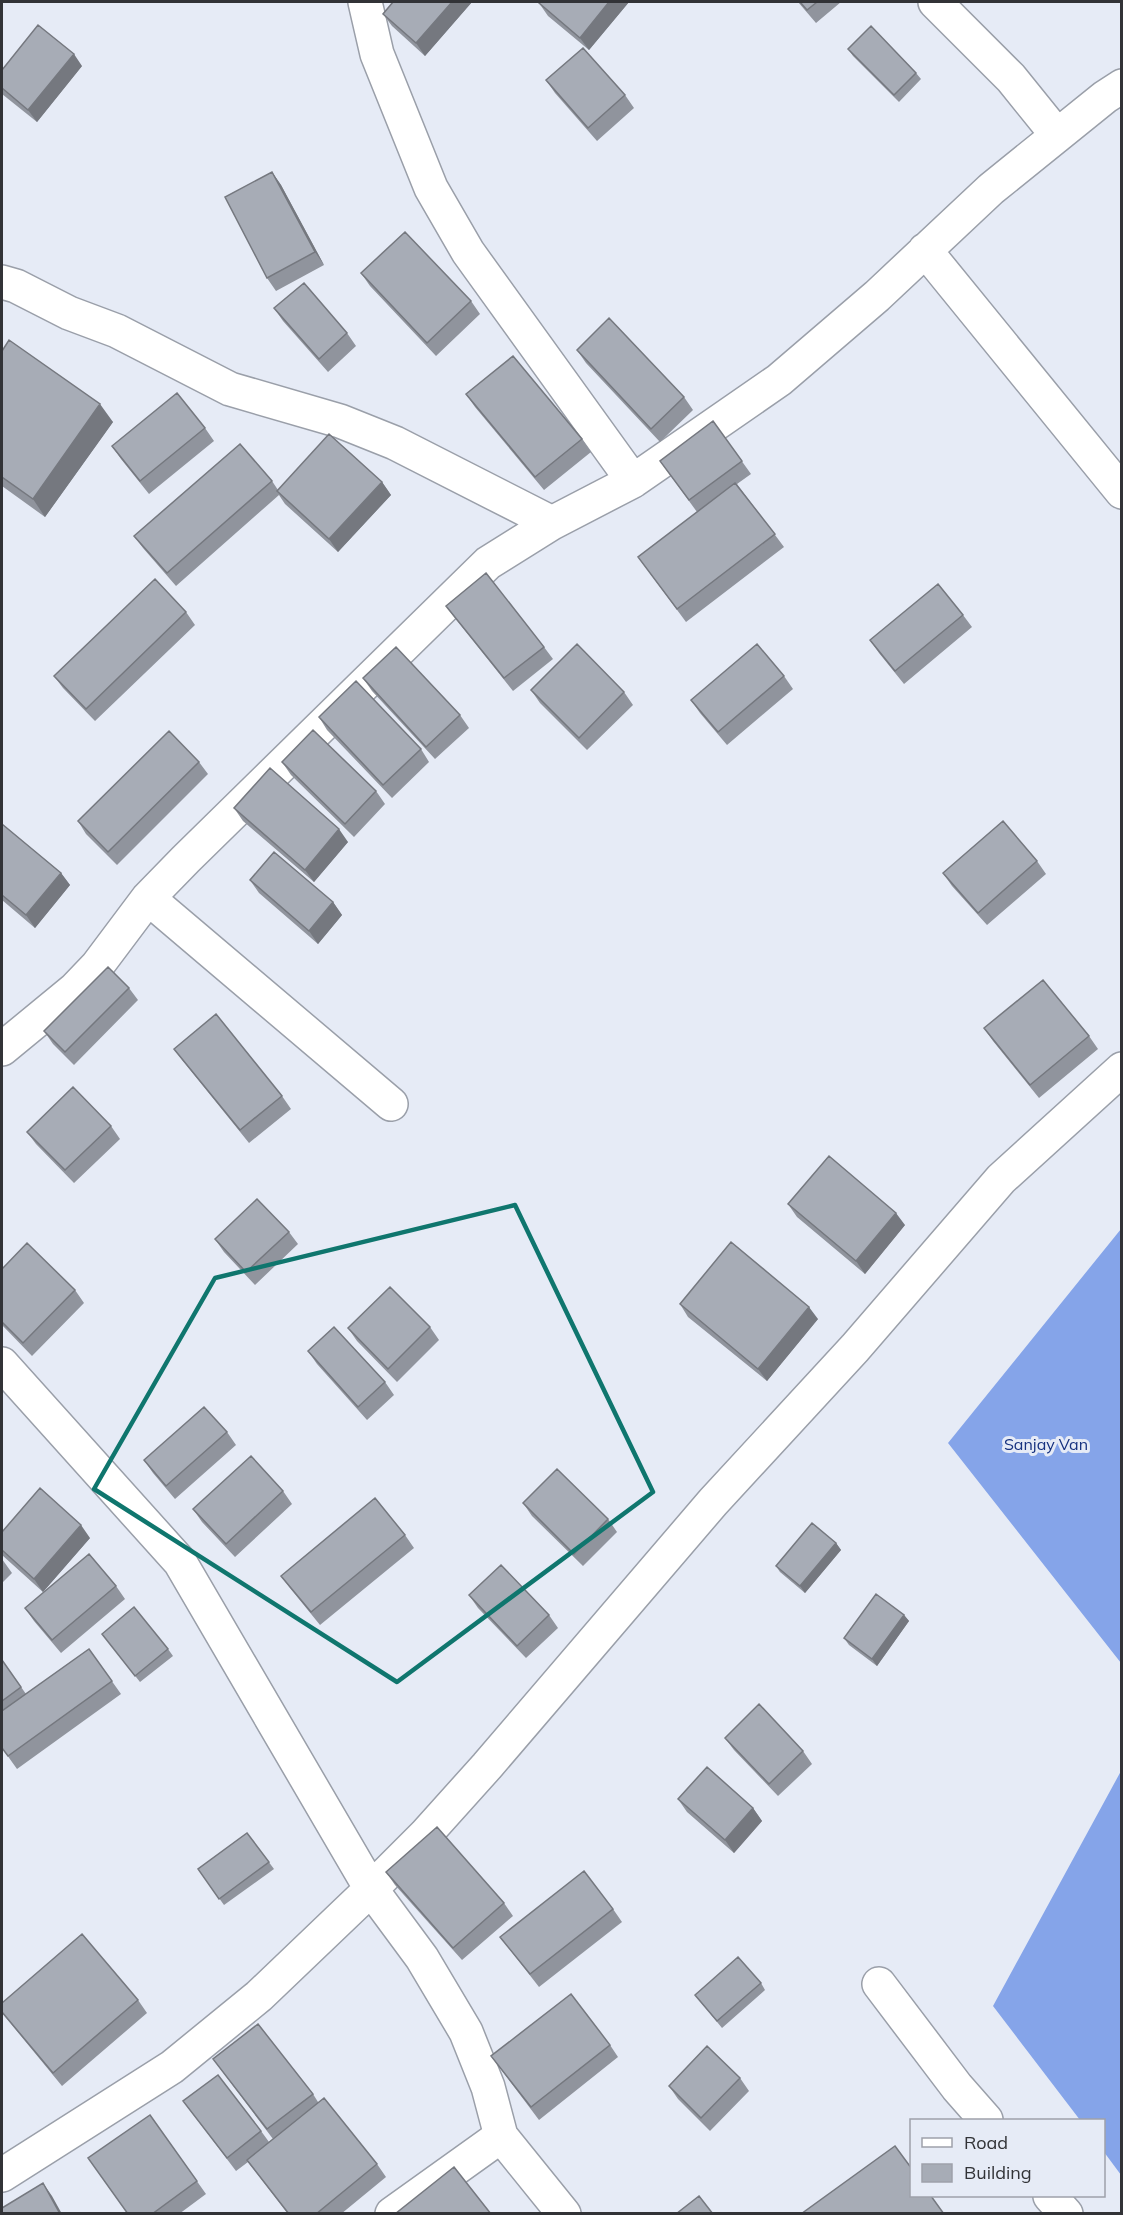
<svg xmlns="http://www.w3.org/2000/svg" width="1123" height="2215" viewBox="0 0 1123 2215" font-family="Mulish,sans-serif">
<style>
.forest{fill:#85a4e9}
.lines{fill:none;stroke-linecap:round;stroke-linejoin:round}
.minor-casing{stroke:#9a9fa9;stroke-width:36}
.minor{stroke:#fff;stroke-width:33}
.wall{fill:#90949d}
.shaded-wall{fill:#75787f}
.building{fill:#a7acb6;stroke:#75787f;stroke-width:1.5}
.marked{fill:none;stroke:#0f766e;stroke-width:4.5;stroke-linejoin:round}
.labels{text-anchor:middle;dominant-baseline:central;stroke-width:6;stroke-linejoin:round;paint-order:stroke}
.park-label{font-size:16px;fill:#16317f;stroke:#e6ebf6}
</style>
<rect width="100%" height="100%" fill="#e6ebf6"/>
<!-- forest -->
<path class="forest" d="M 1121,1229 L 1121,1663 L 948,1443 Z
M 1121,1771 L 1122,2175 L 1121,2175 L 1104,2152 L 1104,2120 L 1080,2120 L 993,2006 Z"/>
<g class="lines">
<defs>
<path id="minor" d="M 365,2 L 377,54 L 431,188 L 468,252 L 633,481
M 935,2 L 1011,78 L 1057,135
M 925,250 L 1122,492
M 2,282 L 16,286 L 69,313 L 117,331 L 230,389 L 340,421 L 395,443 L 552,523
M 148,898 L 391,1104
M 2,1049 L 75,989 L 97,966 L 148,898 L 186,859 L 488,563 L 552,523 L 633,481 L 779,380 L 877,296 L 991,189 L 1105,97 L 1122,86
M 2,1364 L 180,1562 L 371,1889 L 422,1958 L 466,2032 L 488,2087 L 501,2136
M 879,1984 L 957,2087 L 986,2120
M 2,2175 L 172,2067 L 259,1996 L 371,1889 L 425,1835 L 487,1766 L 713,1502 L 855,1348 L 1001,1179 L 1122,1069
M 1050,2196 L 1066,2214
M 392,2214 L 501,2136 L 564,2214"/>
</defs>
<!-- minor casing -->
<use href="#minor" class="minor-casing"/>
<!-- minor -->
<use href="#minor" class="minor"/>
</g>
<!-- wall -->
<path class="wall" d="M 393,2 L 472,2 L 425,56 L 392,26 L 383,14 Z
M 540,2 L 629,2 L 589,50 L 548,16 L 539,3 Z
M 798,2 L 841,2 L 816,23 Z
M 848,49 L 916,73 L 921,79 L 899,102 L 853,56 Z
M 82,66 L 37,122 L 2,94 L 2,70 Z
M 546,80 L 625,95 L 634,108 L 597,141 L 555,93 Z
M 272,172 L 281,185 L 324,265 L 276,291 L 267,278 Z
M 361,273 L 471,301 L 480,314 L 436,356 L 370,286 Z
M 274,308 L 347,333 L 356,346 L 328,372 L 283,321 Z
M 577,350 L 684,397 L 693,410 L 660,442 L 586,363 Z
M 2,351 L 113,422 L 45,517 L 2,486 Z
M 466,394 L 582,439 L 591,452 L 544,490 L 475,407 Z
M 713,421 L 751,474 L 737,484 L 784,547 L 686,622 L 638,557 L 697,512 L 660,461 Z
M 205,428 L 214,441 L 149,494 L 121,459 L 112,446 Z
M 272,481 L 278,490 L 382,482 L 391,495 L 338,552 L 285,504 L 279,495 L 176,586 L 143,548 L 134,536 Z
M 446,606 L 544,647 L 553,659 L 513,691 L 455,618 Z
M 186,612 L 195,625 L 95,721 L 63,688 L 54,676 Z
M 963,615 L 972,627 L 904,684 L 879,653 L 870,640 Z
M 784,676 L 793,689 L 727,745 L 700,713 L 691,700 Z
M 363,678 L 460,715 L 469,728 L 435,759 L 372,691 Z
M 531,690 L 624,692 L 633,705 L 587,750 L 540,703 Z
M 319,717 L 421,749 L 429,762 L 392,798 L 327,730 Z
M 199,762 L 208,774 L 117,865 L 86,834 L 78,821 Z
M 282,762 L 376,791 L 385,804 L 354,837 L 291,775 Z
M 234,808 L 348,842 L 314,882 L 243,821 Z
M 2,824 L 61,873 L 70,885 L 35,928 L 2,900 Z
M 1037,861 L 1046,874 L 987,925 L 952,886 L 943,873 Z
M 250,880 L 333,902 L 342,915 L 318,944 L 259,893 Z
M 129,988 L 138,1000 L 74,1065 L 53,1044 L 44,1031 Z
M 984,1028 L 1089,1036 L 1098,1049 L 1039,1098 L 993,1041 Z
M 174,1049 L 282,1096 L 291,1109 L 249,1143 L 183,1061 Z
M 111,1126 L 120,1139 L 74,1183 L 36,1144 L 27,1132 Z
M 788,1204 L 905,1225 L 865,1274 L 797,1217 Z
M 289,1232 L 298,1244 L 255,1285 L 224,1252 L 215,1239 Z
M 2,1269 L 75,1290 L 84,1303 L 32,1356 L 2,1325 Z
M 680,1304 L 818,1319 L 767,1381 L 688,1317 Z
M 430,1327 L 439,1340 L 397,1382 L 357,1341 L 348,1328 Z
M 308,1351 L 385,1382 L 394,1395 L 367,1420 L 317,1364 Z
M 227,1432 L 236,1445 L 175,1499 L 153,1473 L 144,1460 Z
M 283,1491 L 292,1504 L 235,1557 L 202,1522 L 193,1509 Z
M 523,1503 L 608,1519 L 617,1532 L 583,1566 L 532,1516 Z
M 2,1532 L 90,1538 L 43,1592 L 2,1555 Z
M 405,1535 L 414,1548 L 320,1625 L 290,1588 L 281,1576 Z
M 836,1543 L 841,1550 L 805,1593 L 780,1572 L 776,1566 Z
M 2,1559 L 12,1573 L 2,1583 Z
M 116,1586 L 125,1599 L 61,1653 L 34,1621 L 25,1608 Z
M 469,1595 L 549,1615 L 558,1628 L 526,1658 L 478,1608 Z
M 904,1615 L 909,1621 L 877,1666 L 849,1645 L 844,1638 Z
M 102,1634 L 168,1649 L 173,1656 L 140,1682 Z
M 89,1649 L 121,1694 L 17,1769 L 2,1748 L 2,1660 L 26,1694 Z
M 725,1738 L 803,1751 L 812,1764 L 778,1796 L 734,1750 Z
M 678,1799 L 753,1808 L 762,1821 L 734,1853 L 687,1812 Z
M 247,1833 L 274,1869 L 224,1905 L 198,1869 Z
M 386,1872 L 504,1903 L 513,1916 L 462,1960 L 395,1885 Z
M 613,1909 L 622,1922 L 539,1987 L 500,1937 Z
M 761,1983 L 765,1990 L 722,2028 L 695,1995 Z
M 138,2000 L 147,2013 L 62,2086 L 2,2013 L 2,2003 Z
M 610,2045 L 618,2057 L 539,2120 L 491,2056 Z
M 213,2059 L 313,2094 L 318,2102 L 377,2164 L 386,2177 L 341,2214 L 288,2214 L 248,2162 L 236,2171 L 183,2101 L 261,2131 L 269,2142 L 273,2139 Z
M 740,2078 L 749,2091 L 710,2131 L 678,2099 L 669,2086 Z
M 150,2115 L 206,2194 L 179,2214 L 127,2214 Z"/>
<!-- shaded-wall -->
<path class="shaded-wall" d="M 452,2 L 472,2 L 425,56 L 416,43 Z
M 609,2 L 629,2 L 589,50 L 580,38 Z
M 74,54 L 82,66 L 37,122 L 28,110 Z
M 272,172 L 281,185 L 324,265 L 315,252 Z
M 100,404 L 113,422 L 45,517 L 33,499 Z
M 382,482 L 391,495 L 338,552 L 329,539 Z
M 339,829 L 348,842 L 314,882 L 305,870 Z
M 61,873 L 70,885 L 35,928 L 26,915 Z
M 333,902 L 342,915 L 318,944 L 309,931 Z
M 896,1213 L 905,1225 L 865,1274 L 856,1261 Z
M 809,1307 L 818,1319 L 767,1381 L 758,1369 Z
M 81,1525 L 90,1538 L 43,1592 L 34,1579 Z
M 836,1543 L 841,1550 L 805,1593 L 800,1586 Z
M 904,1615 L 909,1621 L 877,1666 L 872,1659 Z
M 753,1808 L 762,1821 L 734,1853 L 725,1840 Z
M 43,2183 L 52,2196 L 62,2214 L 60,2214 Z"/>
<!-- building -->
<path class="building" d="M 393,2 L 452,2 L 416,43 L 383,14 Z
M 540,2 L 609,2 L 580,38 L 539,3 Z
M 800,2 L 817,2 L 807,10 Z
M 38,25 L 74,54 L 28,110 L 2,88 L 2,70 Z
M 871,26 L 916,73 L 894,95 L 848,49 Z
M 583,48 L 625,95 L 588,128 L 546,80 Z
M 272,172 L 315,252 L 267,278 L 225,197 Z
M 405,232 L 471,301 L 427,343 L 361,273 Z
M 304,283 L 347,333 L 319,359 L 274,308 Z
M 609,318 L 684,397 L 651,429 L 577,350 Z
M 9,340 L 100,404 L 33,499 L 2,477 L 2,351 Z
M 513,356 L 582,439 L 535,477 L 466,394 Z
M 177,393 L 205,428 L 140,481 L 112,446 Z
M 713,421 L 742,461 L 689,500 L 660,461 Z
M 329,434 L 382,482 L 329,539 L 277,491 Z
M 240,444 L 272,481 L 167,573 L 134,536 Z
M 735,483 L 775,534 L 677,609 L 638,557 Z
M 486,573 L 544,647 L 504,678 L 446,606 Z
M 155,579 L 186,612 L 86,709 L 54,676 Z
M 938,584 L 963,615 L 895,671 L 870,640 Z
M 577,644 L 624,692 L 579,738 L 531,690 Z
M 757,644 L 784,676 L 718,732 L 691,700 Z
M 396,647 L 460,715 L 426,747 L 363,678 Z
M 356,681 L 421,749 L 383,785 L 319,717 Z
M 313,730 L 376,791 L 345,824 L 282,762 Z
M 169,731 L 199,762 L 108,852 L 78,821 Z
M 270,768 L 339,829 L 305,870 L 234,808 Z
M 1003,821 L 1037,861 L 978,913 L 943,873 Z
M 2,824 L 61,873 L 26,915 L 2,895 Z
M 274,852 L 333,902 L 309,931 L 250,880 Z
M 108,967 L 129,988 L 65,1052 L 44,1031 Z
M 1043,980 L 1089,1036 L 1030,1085 L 984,1028 Z
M 216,1014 L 282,1096 L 240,1130 L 174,1049 Z
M 73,1087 L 111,1126 L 65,1170 L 27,1132 Z
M 829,1156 L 896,1213 L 856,1261 L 788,1204 Z
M 257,1199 L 289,1232 L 246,1272 L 215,1239 Z
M 731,1242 L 809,1307 L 758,1369 L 680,1304 Z
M 27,1243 L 75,1290 L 23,1343 L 2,1322 L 2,1269 Z
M 390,1287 L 430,1327 L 388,1369 L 348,1328 Z
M 334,1327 L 385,1382 L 358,1407 L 308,1351 Z
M 204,1407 L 227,1432 L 166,1486 L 144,1460 Z
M 251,1456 L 283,1491 L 226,1544 L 193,1509 Z
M 557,1469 L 608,1519 L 574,1554 L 523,1503 Z
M 40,1488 L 81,1525 L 34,1579 L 2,1550 L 2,1532 Z
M 375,1498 L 405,1535 L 311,1612 L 281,1576 Z
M 812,1523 L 836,1543 L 800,1586 L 776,1566 Z
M 89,1554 L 116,1586 L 52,1640 L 25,1608 Z
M 501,1565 L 549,1615 L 517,1646 L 469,1595 Z
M 876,1594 L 904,1615 L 872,1659 L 844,1638 Z
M 134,1607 L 168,1649 L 135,1676 L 102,1634 Z
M 89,1649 L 112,1681 L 8,1756 L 2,1748 L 2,1711 Z
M 2,1660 L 21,1687 L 2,1701 Z
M 759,1704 L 803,1751 L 769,1784 L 725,1738 Z
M 707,1767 L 753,1808 L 725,1840 L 678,1799 Z
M 437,1827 L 504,1903 L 453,1948 L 386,1872 Z
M 247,1833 L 269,1862 L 219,1899 L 198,1869 Z
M 584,1871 L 613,1909 L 530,1974 L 500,1937 Z
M 82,1934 L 138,2000 L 53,2073 L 2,2012 L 2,2003 Z
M 738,1957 L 761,1983 L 717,2021 L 695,1995 Z
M 571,1994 L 610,2045 L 531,2107 L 491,2056 Z
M 258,2024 L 313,2094 L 267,2129 L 213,2059 Z
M 707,2046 L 740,2078 L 701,2118 L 669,2086 Z
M 218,2075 L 261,2131 L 227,2158 L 183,2101 Z
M 324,2098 L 377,2164 L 316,2214 L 289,2214 L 247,2160 Z
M 150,2115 L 197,2181 L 152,2214 L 128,2214 L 88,2158 Z
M 895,2146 L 912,2169 L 912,2196 L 931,2196 L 944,2214 L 801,2214 Z
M 454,2167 L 491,2214 L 395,2214 Z
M 43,2183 L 60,2214 L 2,2214 L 2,2208 Z
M 699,2196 L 713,2214 L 676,2214 Z"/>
<!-- marked area -->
<path class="marked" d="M 515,1205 L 653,1492 L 397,1682 L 94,1489 L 215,1278 Z"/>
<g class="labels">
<!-- park labels -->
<g class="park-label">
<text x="1046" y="1444">Sanjay Van</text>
</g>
</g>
<!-- border -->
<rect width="1123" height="2215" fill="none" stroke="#323337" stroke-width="6"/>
<!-- legend -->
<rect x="910" y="2119" width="195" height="78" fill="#e6ebf6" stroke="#9ea1aa" stroke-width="1.5"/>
<rect x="922" y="2138" width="30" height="9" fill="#ffffff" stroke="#9ea1aa" stroke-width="1.5"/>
<text x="964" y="2149" font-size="18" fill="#323337">Road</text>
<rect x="922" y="2164" width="30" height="18" fill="#a7acb6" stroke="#9ea1aa" stroke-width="1.5"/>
<text x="964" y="2179" font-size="18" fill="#323337">Building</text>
</svg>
